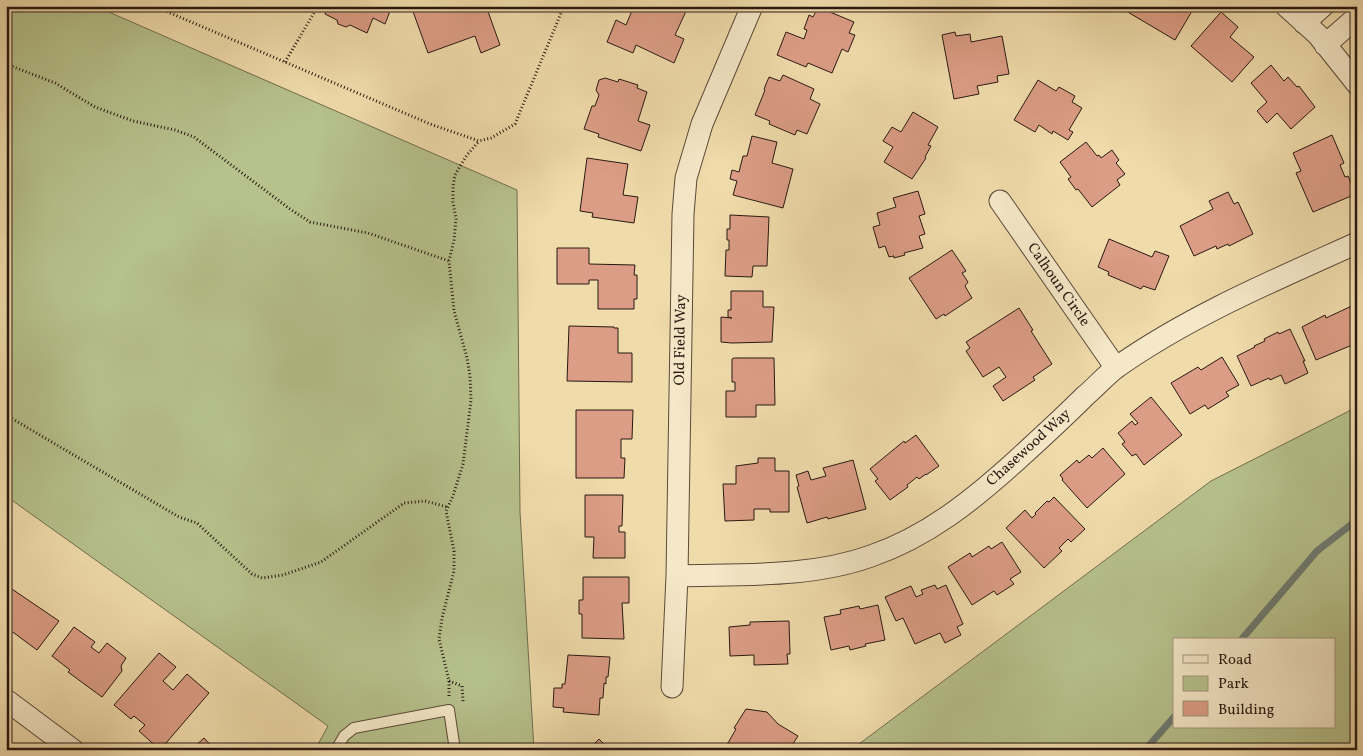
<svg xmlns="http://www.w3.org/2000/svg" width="1363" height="756" viewBox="0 0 1363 756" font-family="Vollkorn,serif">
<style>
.green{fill:#b6c18c;stroke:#706d4f;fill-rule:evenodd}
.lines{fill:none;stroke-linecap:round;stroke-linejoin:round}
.stream{stroke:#6d7a70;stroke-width:7}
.building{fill:#db9d85;stroke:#291912}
.lane-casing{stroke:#5b4a38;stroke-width:12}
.street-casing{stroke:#5b4a38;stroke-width:23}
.path{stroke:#291912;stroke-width:3;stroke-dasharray:1 2.5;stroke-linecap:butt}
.lane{stroke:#f5e8c8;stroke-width:10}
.street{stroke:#f5e8c8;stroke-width:21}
.labels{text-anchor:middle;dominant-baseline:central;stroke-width:5;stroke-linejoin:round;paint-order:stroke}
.street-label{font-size:15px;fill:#291912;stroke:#f5e8c8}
</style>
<rect width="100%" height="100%" fill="#f0dbab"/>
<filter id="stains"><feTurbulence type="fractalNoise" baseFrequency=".004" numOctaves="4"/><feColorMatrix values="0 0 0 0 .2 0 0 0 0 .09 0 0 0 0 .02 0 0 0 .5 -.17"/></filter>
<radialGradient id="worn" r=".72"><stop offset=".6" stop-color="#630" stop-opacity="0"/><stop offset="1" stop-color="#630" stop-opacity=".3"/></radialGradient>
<!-- green -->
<path class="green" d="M 6,6 L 95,6 L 517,190 L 520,512 L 534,750 L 315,750 L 328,726 L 6,496 Z
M 1357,407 L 1357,750 L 851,750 L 1211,481 ZM 1174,640 L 1334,640 L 1334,727 L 1174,727 Z"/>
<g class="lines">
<!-- stream -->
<path class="stream" d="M 1241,640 L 1317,551 L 1357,520
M 1145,750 L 1174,717"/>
</g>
<!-- building -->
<path class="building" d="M 328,6 L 392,6 L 385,24 L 373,18 L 367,33 L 350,25 L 346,27 L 338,24 L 337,20 L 325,14 Z
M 411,6 L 486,6 L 500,45 L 481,53 L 475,36 L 428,53 Z
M 634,6 L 688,7 L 675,35 L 684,39 L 674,63 L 636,45 L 633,53 L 607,42 L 616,20 L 626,25 Z
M 1129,6 L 1195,6 L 1175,40 L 1126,11 Z
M 818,7 L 854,22 L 849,33 L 855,35 L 848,52 L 842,49 L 832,73 L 808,63 L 806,67 L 777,55 L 786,32 L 804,39 L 807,30 L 804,29 L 809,15 L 813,17 Z
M 1221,12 L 1238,27 L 1230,37 L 1254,57 L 1232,82 L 1191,46 Z
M 955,32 L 956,36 L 970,34 L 971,42 L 1002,36 L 1009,74 L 997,76 L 998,82 L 977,86 L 979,94 L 954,99 L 942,35 Z
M 1271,65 L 1284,81 L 1288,77 L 1297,87 L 1299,86 L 1315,107 L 1291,129 L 1277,113 L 1267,123 L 1257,111 L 1267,102 L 1251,83 Z
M 783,75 L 814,89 L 810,99 L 820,104 L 807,134 L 797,130 L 795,135 L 769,124 L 770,121 L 755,115 L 765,90 L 764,89 L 769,77 L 780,81 Z
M 605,78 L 618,82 L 619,79 L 638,85 L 637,88 L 647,92 L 638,121 L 650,125 L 641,151 L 598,137 L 599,134 L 584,129 L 592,106 L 595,106 L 599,95 L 596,90 L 599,80 Z
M 1038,80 L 1056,91 L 1059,87 L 1075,96 L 1072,102 L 1082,108 L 1069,130 L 1073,132 L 1068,140 L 1053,131 L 1052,134 L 1039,125 L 1035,132 L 1014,120 Z
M 913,112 L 938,127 L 928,145 L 931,146 L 925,157 L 926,158 L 912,179 L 884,162 L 893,147 L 883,141 L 892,127 L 901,132 Z
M 1332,135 L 1344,163 L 1340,165 L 1345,177 L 1348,176 L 1356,194 L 1313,212 L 1296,173 L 1301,171 L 1293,153 Z
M 752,136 L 777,142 L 772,163 L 793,169 L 783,208 L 733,195 L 737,181 L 730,179 L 732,170 L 739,172 L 743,156 L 747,156 Z
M 1086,142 L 1097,156 L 1099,155 L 1101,158 L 1112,150 L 1119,160 L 1116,163 L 1125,174 L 1117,180 L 1120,185 L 1092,207 L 1078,189 L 1076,190 L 1068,179 L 1071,177 L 1060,162 Z
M 587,158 L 628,164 L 623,195 L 638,197 L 634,223 L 592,217 L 593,213 L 580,211 Z
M 918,191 L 925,214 L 919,216 L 925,234 L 919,236 L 923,248 L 904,253 L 905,255 L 894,258 L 894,256 L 889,257 L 885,246 L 879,248 L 873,227 L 880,225 L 877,213 L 896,207 L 893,198 Z
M 1228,192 L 1234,204 L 1238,202 L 1253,234 L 1229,246 L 1228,244 L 1217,249 L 1216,246 L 1194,256 L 1180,226 L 1213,209 L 1209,201 Z
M 730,215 L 769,217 L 767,266 L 753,266 L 752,277 L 725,276 L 726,250 L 729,250 L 729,240 L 727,240 L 727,229 L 730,229 Z
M 1109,239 L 1152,257 L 1155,251 L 1169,256 L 1155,290 L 1143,286 L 1141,289 L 1108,275 L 1109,272 L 1098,267 Z
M 557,248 L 589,248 L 589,264 L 635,265 L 634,275 L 637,275 L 637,299 L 634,299 L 634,309 L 598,309 L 598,280 L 589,280 L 589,284 L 557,284 Z
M 952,250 L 966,271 L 962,273 L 968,282 L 965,286 L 972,298 L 945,316 L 944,314 L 936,319 L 909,278 Z
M 731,291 L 763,291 L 763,307 L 774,307 L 772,342 L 732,343 L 721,342 L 721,317 L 732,318 L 728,317 L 728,310 L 731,310 Z
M 1356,304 L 1357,343 L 1316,360 L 1302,327 L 1325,315 L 1326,318 Z
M 1019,308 L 1033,330 L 1031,331 L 1052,364 L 1033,377 L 1035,380 L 1003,401 L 993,386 L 1006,377 L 999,367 L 983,377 L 966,351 L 970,348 L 966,342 Z
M 569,326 L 614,327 L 614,328 L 618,328 L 618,353 L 632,353 L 632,382 L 567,381 Z
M 1290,329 L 1305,361 L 1303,361 L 1308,373 L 1285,384 L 1281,375 L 1270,380 L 1269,378 L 1251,386 L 1237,356 L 1255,347 L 1254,346 L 1265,341 L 1264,339 L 1278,332 L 1279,334 Z
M 1222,357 L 1239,385 L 1226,392 L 1229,396 L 1208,409 L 1205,405 L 1190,414 L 1171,383 L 1198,367 L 1201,370 Z
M 734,358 L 774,358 L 775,405 L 756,405 L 756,417 L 726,417 L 726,391 L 735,391 L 735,382 L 732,382 L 732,359 Z
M 1151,397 L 1182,435 L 1144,465 L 1136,454 L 1132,456 L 1122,444 L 1125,442 L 1118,433 L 1132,421 L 1135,425 L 1138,423 L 1130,414 Z
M 576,410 L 633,410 L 632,439 L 621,439 L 621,458 L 625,458 L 624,478 L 576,478 Z
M 916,435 L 939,466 L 926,475 L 926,474 L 919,479 L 917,477 L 907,485 L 908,487 L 890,500 L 875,481 L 878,479 L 870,469 L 904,441 L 905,443 Z
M 1103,448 L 1125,474 L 1087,508 L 1062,480 L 1063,479 L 1060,475 L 1077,460 L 1079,463 L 1089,455 L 1092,458 Z
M 758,458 L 775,458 L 775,471 L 789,471 L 789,512 L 770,512 L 770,509 L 754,509 L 754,520 L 725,521 L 723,484 L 736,484 L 736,466 L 758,463 Z
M 853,460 L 866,509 L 828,519 L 827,517 L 807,523 L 797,487 L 799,486 L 796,475 L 808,471 L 811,480 L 826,476 L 823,468 Z
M 585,495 L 623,495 L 622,526 L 619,526 L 619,532 L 625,532 L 625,558 L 593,558 L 594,537 L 585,537 Z
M 1054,497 L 1085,529 L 1071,542 L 1068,539 L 1059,548 L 1062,551 L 1044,568 L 1006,528 L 1025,510 L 1032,518 L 1036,514 L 1035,513 L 1047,501 L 1049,502 Z
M 1002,542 L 1021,572 L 1010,579 L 1014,584 L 997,595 L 994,591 L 972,605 L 948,567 L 970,553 L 972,557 L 989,546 L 991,549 Z
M 583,577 L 629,577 L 629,603 L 622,603 L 624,639 L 582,638 L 582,614 L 579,614 L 579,600 L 583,600 Z
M 6,585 L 59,621 L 37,650 L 6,627 Z
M 935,585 L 937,589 L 946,585 L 963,624 L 957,627 L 961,635 L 945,643 L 940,633 L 915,644 L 903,618 L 896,621 L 885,597 L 911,586 L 916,597 L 923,594 L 921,590 Z
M 878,605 L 885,640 L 865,644 L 866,646 L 850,650 L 849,646 L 831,650 L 824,617 L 841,614 L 840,610 L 859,606 L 860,609 Z
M 789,621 L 790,654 L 787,654 L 788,664 L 754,665 L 754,655 L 730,656 L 729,627 L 750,625 L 750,622 Z
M 74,627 L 95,642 L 91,647 L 99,653 L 107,643 L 126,658 L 121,666 L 122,671 L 102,697 L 68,672 L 70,670 L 52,656 Z
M 159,653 L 176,667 L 163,681 L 173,690 L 187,674 L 209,693 L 160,750 L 139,731 L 145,725 L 134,716 L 131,719 L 114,705 Z
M 568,655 L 610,657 L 608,677 L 606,677 L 606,684 L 604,683 L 603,698 L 600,698 L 599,715 L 563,712 L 564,708 L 553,707 L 554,688 L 562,688 L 562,684 L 565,684 Z
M 746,709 L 767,712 L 778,724 L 798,736 L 789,750 L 780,750 L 769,744 L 766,750 L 724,750 L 736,729 L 734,728 Z
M 204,738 L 215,750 L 191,750 Z
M 599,739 L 605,745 L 607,744 L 613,750 L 588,750 Z"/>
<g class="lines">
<defs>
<path id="lane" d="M 336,750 L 344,736 L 354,728 L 449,710 L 455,750"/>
<path id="street" d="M 1286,6 L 1318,35 L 1357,84
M 1304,23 L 1323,6
M 1325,45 L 1357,17
M 1000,201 L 1116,368
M 677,576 C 740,574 810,578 871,556 C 927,537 973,500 1017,460 C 1040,439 1063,418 1085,396 C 1096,387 1106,375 1117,367 C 1191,315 1275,280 1357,243
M 672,687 L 677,576 L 683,214 L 686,178 L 702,124 L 752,6
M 6,700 L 73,750"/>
</defs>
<!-- lane casing -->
<use href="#lane" class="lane-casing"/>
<!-- street casing -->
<use href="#street" class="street-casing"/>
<!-- path -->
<path class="path" d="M 154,6 L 430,124 L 479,141 L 491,138 L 515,124 L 564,6
M 717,6 L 728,11
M 285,62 L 318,6
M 6,64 L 55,83 L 95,107 L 133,121 L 175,130 L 194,137 L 290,209 L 310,222 L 368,233 L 449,261
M 6,415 L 179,517 L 197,523 L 252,574 L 262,578 L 283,575 L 321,562 L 404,503 L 425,501 L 447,507
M 449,681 L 462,686 L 463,702
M 449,696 L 449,681 L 439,639 L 442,618 L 454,571 L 454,551 L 446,511 L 453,496 L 463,464 L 471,400 L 470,376 L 467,358 L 454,311 L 449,261 L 454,240 L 456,219 L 453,202 L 453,186 L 455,175 L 467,155 L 479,141"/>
<!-- lane -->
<use href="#lane" class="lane"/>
<!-- street -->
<use href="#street" class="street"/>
</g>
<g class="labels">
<!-- street labels -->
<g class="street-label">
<text transform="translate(1058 285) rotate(55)">Calhoun Circle</text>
<text transform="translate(681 340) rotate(-89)">Old Field Way</text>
<text transform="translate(1029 448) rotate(-42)">Chasewood Way</text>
</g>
</g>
<!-- margin -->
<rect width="1363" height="756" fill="none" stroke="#f0dbab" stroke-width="25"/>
<rect x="8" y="8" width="1348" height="741" fill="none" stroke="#291912" stroke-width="2.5"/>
<rect x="12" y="12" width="1338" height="731" fill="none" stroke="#291912"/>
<!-- legend -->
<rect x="1173" y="638" width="162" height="90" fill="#f5e8c8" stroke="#a3957f"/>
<rect x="1183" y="655" width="25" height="8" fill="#f5e8c8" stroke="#a3957f"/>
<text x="1218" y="664" font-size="15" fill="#291912">Road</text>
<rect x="1183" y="676" width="25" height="15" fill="#b6c18c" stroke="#a3957f"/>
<text x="1218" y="688" font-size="15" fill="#291912">Park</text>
<rect x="1183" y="701" width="25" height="15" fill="#db9d85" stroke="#a3957f"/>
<text x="1218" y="714" font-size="15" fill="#291912">Building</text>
<rect width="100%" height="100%" filter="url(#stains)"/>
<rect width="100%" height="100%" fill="url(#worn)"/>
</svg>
